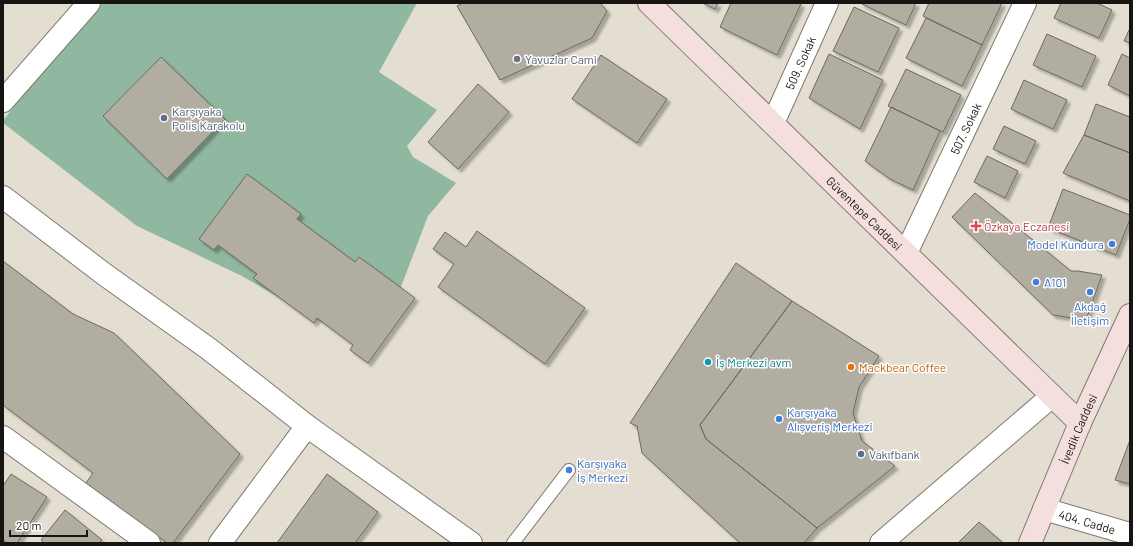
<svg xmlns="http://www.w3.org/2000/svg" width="1133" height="546" viewBox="0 0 1133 546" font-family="Barlow,sans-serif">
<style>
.green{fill:#90b7a0}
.building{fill:#b2ada1;stroke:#6e695e;filter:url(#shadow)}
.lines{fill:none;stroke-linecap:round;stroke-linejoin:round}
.lane-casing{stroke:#7e7a6e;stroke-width:14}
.street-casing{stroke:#7e7a6e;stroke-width:24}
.secondary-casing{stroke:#7e7a6e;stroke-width:24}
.lane{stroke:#fff;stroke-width:12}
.street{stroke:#fff;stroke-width:22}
.secondary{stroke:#f4dede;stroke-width:22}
.worship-dot{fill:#6b7280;stroke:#fff;stroke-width:1.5}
.service-dot{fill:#5c6f8a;stroke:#fff;stroke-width:1.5}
.health-dot{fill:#e0444e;stroke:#fff;stroke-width:1.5}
.shop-dot{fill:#3f7fe0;stroke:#fff;stroke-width:1.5}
.culture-dot{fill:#0f9aa8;stroke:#fff;stroke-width:1.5}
.food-dot{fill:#e8710a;stroke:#fff;stroke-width:1.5}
.labels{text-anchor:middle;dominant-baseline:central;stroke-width:3;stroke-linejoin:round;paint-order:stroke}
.worship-label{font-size:12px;fill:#5b616d;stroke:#fff;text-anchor:start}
.street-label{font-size:12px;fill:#171511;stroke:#fff}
.service-label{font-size:12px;fill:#4e5e75;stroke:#fff;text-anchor:start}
.health-label{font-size:12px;fill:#be3a42;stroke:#fff;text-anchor:start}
.shop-label{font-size:12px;fill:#366cbe;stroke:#fff;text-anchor:start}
.culture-label{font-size:12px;fill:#0d838f;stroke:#fff;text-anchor:start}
.food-label{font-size:12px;fill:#c56008;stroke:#fff;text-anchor:start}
</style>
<defs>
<filter id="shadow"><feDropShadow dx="3.5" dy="3.5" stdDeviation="1" flood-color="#0004"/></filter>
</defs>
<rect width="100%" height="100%" fill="#e3ded1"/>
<!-- green -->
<path class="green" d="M 100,3 L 417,3 L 379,72 L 437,110 L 407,146 L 413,157 L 456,183 L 428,216 L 391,313 L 350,339 L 242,276 L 137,226 L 3,123 L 3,121 L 54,53 Z"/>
<!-- building -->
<path class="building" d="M 463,3 L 600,3 L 607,11 L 592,38 L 500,80 L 457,6 Z
M 702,3 L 718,3 L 715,9 Z
M 731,3 L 799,3 L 801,4 L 777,55 L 720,27 Z
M 860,3 L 916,3 L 906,25 Z
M 929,3 L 1002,3 L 982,45 L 923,16 Z
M 1061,3 L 1097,3 L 1112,10 L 1099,38 L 1054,18 Z
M 854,7 L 899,28 L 878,72 L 833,51 Z
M 926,18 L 982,45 L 962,86 L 906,58 Z
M 1130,28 L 1130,43 L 1124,41 Z
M 1047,34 L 1096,56 L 1082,87 L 1033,65 Z
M 829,54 L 883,80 L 860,129 L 809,98 Z
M 1122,54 L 1130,58 L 1130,96 L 1108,85 Z
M 601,55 L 667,99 L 637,143 L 572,99 Z
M 161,57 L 225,119 L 167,179 L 103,116 Z
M 906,69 L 961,95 L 943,132 L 888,106 Z
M 1024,80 L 1067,100 L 1053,129 L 1011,109 Z
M 478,84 L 509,112 L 458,169 L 428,142 Z
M 1096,104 L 1130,117 L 1130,153 L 1084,135 Z
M 891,107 L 940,131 L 913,190 L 890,179 L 865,161 Z
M 1004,126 L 1036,141 L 1025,164 L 993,149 Z
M 1084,135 L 1130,153 L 1130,201 L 1063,173 Z
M 987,156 L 1018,171 L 1005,198 L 974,182 Z
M 247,174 L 301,214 L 297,219 L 355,262 L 359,257 L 415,298 L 368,363 L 350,350 L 353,345 L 317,318 L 314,323 L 253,278 L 257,274 L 218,245 L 214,250 L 199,239 Z
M 1063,189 L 1130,215 L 1130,219 L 1116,255 L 1048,228 Z
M 975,193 L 1071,271 L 1078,271 L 1102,275 L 1086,320 L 1053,315 L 952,217 Z
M 477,231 L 585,308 L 545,364 L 438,287 L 454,264 L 433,249 L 445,232 L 466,247 Z
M 3,261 L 73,314 L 114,333 L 240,454 L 173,543 L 167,543 L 86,483 L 93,473 L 3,405 Z
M 736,263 L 792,301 L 700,425 L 706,439 L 817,528 L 804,543 L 740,543 L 642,453 L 637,426 L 630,423 Z
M 792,301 L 879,356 L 859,387 L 853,413 L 862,441 L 895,466 L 817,528 L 706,439 L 700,425 Z
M 1130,440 L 1130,484 L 1115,480 Z
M 11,474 L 47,497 L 17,543 L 8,543 L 3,540 L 3,486 Z
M 327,474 L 378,512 L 355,543 L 277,543 Z
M 65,510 L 102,540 L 99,543 L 44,543 L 41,540 Z
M 979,522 L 1002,542 L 1001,543 L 958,543 Z"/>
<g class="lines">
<defs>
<path id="lane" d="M 513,543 L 569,470"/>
<g id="street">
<path d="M 3,101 L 89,3"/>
<path id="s1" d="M 773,123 L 827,3"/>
<path d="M 3,197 L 104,274 L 209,349 L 307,426 L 471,543"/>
<path id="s2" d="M 906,253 L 1025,3"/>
<path d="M 3,437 L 149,543"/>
<path id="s3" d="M 1044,509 L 1130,534"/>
<path d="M 220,543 L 307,426"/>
<path d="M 881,543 L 1052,396"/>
</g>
<g id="secondary">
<path id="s4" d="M 649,3 L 1080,423"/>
<path id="s5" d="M 1030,543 L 1080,423 L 1130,315"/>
</g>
</defs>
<!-- lane casing -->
<use href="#lane" class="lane-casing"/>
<!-- street casing -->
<use href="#street" class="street-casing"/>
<!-- secondary casing -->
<use href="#secondary" class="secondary-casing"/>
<!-- lane -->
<use href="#lane" class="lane"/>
<!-- street -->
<use href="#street" class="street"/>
<!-- secondary -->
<use href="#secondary" class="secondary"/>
</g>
<!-- markers -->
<circle class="worship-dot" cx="517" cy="59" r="4"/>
<g class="service-dot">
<circle cx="164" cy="118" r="4"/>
<circle cx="861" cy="454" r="4"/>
</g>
<path class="health-dot" d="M974 220h4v4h4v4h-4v4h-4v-4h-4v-4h4z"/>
<g class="shop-dot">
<circle cx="1112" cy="244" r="4"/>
<circle cx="1036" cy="282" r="4"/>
<circle cx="1090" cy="292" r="4"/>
<circle cx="779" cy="419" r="4"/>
<circle cx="569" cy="470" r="4"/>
</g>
<circle class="culture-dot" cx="708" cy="362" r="4"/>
<circle class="food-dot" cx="851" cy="367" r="4"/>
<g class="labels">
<!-- worship labels -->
<g class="worship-label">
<text x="525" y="59">Yavuzlar Cami</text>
</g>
<!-- street labels -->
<g class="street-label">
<text stroke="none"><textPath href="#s1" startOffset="66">509. Sokak</textPath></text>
<text stroke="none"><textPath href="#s2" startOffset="138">507. Sokak</textPath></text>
<text stroke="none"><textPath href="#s4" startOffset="301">Güventepe Caddesi</textPath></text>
<text stroke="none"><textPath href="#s5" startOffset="124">İvedik Caddesi</textPath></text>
<text stroke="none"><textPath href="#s3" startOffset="45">404. Cadde</textPath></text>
</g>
<!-- service labels -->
<g class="service-label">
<text x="172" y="111">Karşıyaka<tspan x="172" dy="14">Polis Karakolu</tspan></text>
<text x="869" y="454">Vakıfbank</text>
</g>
<!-- health labels -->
<g class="health-label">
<text x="984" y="226">Özkaya Eczanesi</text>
</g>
<!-- shop labels -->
<g class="shop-label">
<text x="1104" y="244" text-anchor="end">Model Kundura</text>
<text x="1044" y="282">A101</text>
<text x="1090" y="306" text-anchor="middle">Akdağ<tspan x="1090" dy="14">İletişim</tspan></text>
<text x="787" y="412">Karşıyaka<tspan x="787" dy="14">Alışveriş Merkezi</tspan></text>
<text x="577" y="463">Karşıyaka<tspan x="577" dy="14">İş Merkezi</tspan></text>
</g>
<!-- culture labels -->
<g class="culture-label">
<text x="716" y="362">İş Merkezi avm</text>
</g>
<!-- food labels -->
<g class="food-label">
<text x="859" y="367">Mackbear Coffee</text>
</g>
</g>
<!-- border -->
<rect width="1133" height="546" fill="none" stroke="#171511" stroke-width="8"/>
<!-- scale -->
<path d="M10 530v6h77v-6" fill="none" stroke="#171511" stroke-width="2"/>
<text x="16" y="530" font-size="12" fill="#171511" stroke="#ffffff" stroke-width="3" paint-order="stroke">20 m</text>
</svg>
